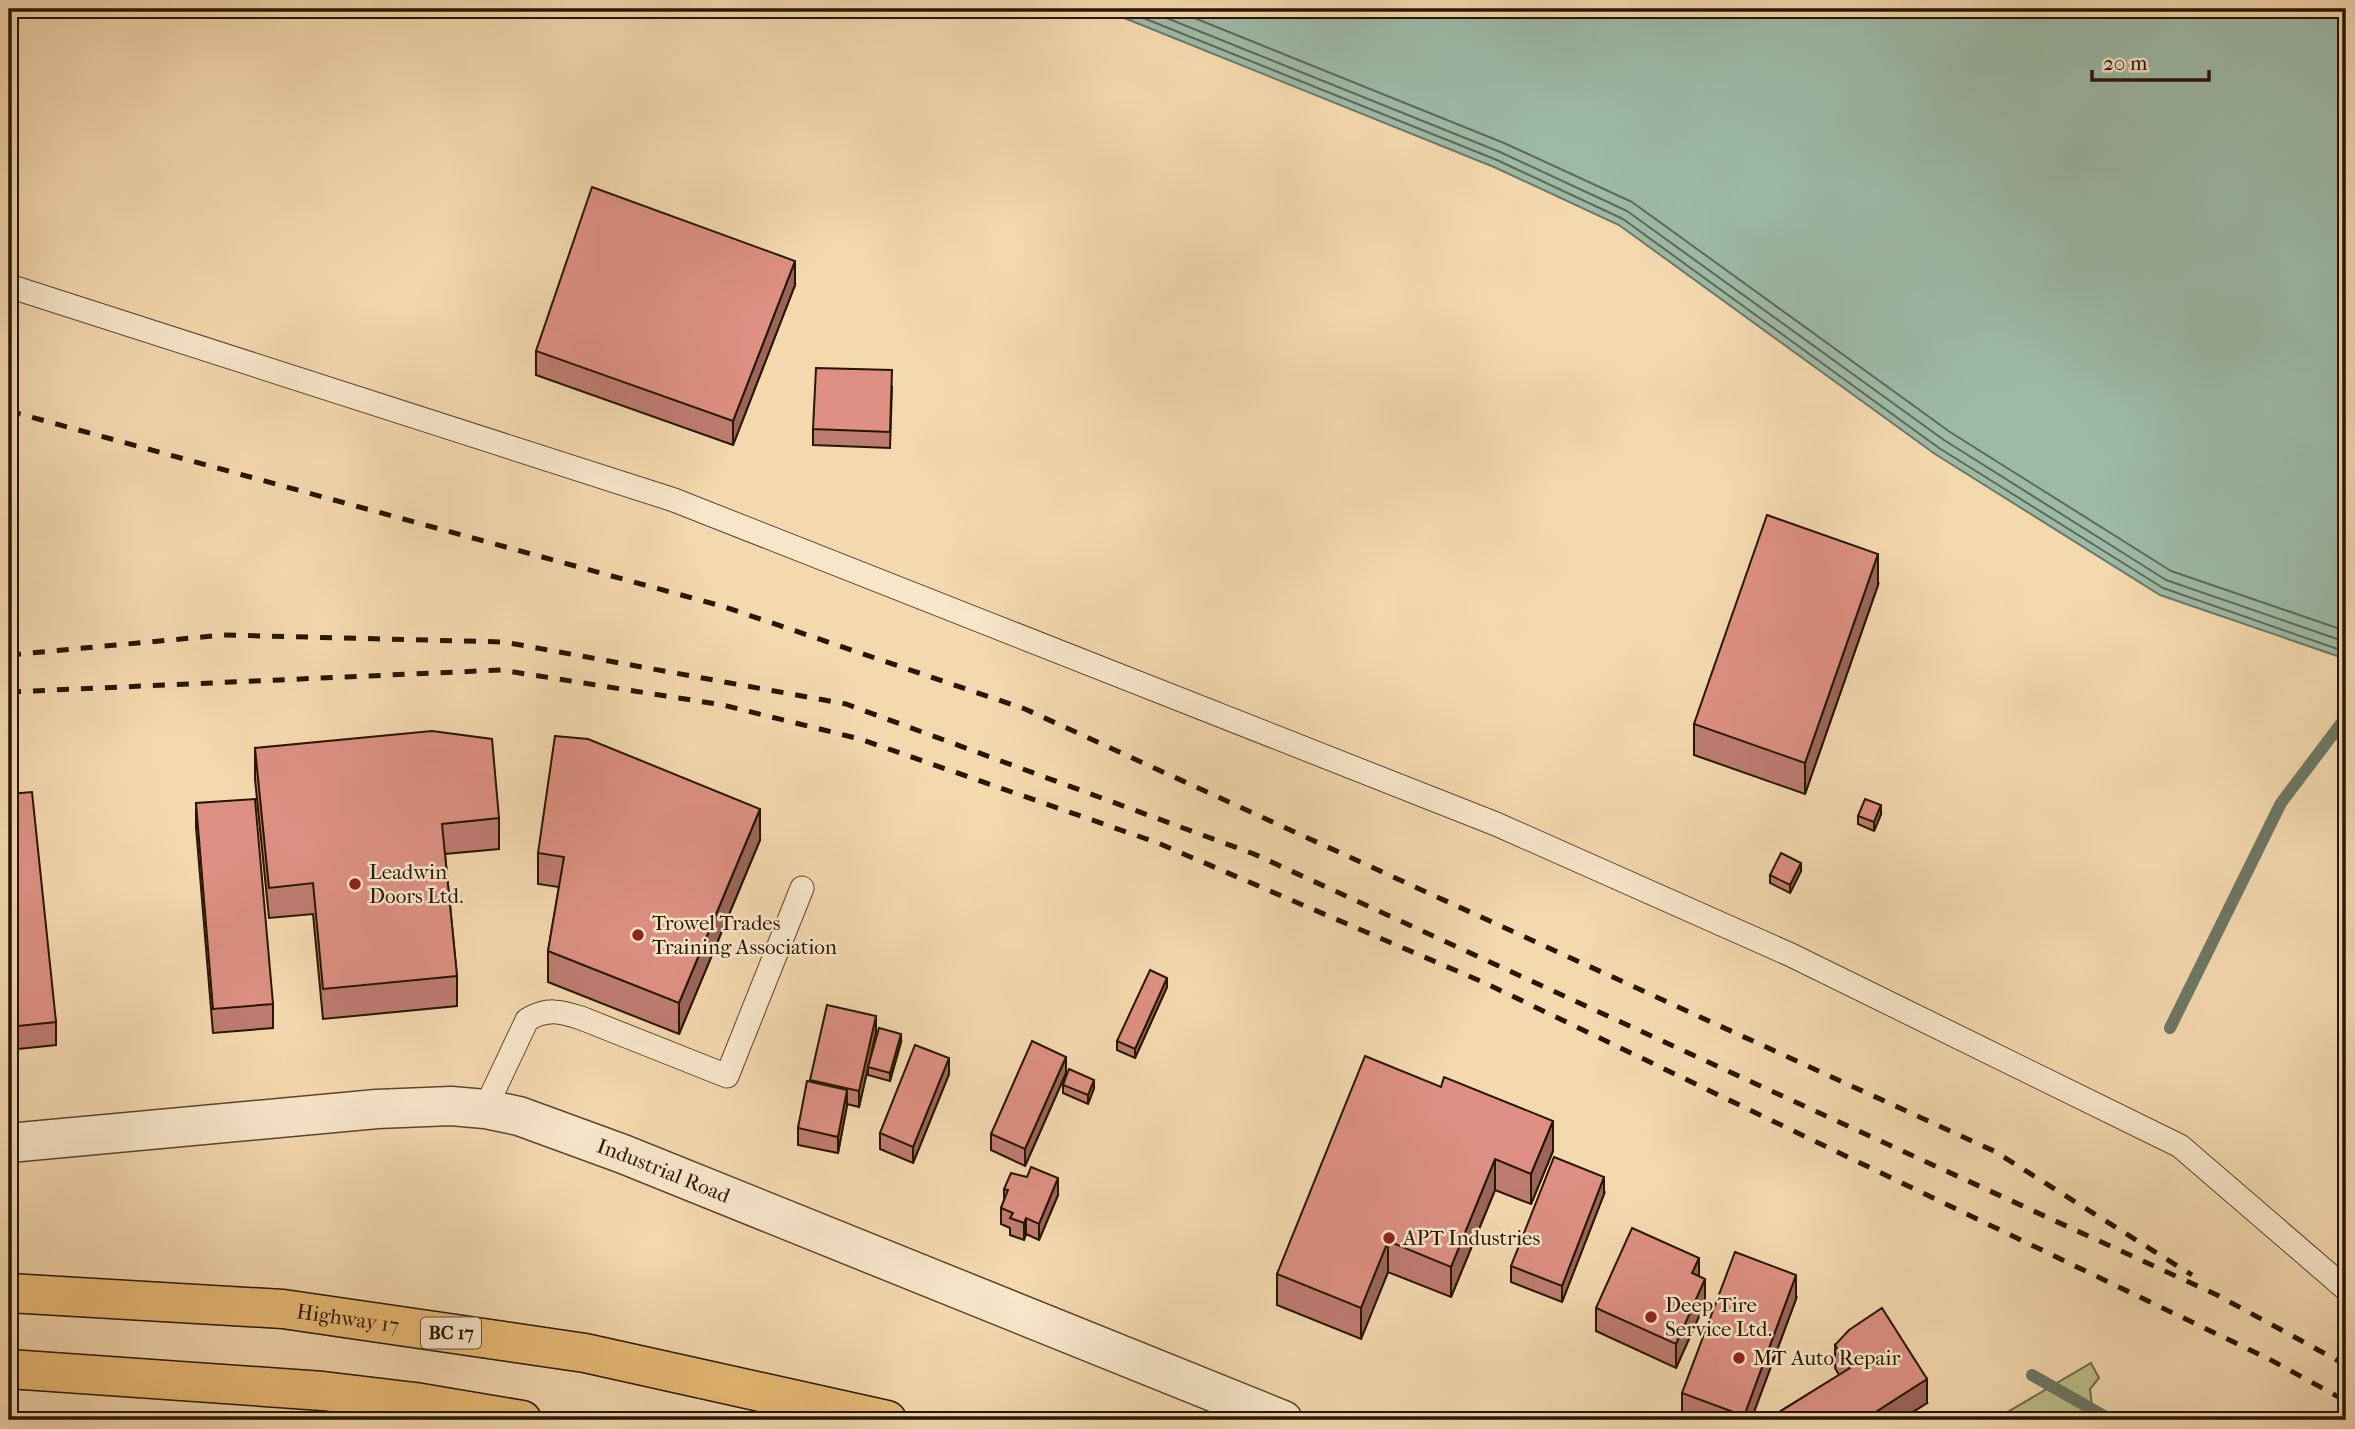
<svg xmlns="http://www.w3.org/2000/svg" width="2355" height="1429" viewBox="0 0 2355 1429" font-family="'IM FELL French Canon',serif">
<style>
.green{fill:#bcbe89;stroke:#726a45;stroke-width:2}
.water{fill:#9cbaa8;stroke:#6d7865;stroke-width:2}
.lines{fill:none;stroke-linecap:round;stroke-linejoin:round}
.shore{stroke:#626854;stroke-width:2}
.stream{stroke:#6d7865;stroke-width:12}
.service-casing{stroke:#5a462c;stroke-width:25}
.tertiary-casing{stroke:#5a462c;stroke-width:41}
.motorway-casing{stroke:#271601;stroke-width:41}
.service{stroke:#f8e6ca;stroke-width:23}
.tertiary{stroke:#f8e6ca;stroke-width:38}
.motorway{stroke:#eabc77;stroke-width:38}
.rail{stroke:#271601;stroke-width:5;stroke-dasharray:12 12;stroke-linecap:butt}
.wall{fill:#be7c71;stroke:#271601;stroke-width:2}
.shaded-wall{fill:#9b655c;stroke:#271601;stroke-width:2}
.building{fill:#dd9083;stroke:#271601;stroke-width:2}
.poi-dot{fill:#8f2418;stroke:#f8e6ca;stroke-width:2.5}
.labels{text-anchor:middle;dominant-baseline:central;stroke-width:5;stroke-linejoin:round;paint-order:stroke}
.shield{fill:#f8e6ca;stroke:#66543d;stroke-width:2}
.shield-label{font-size:19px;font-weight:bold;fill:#271601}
.poi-label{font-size:21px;fill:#271601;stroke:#f8e6ca;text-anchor:start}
.street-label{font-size:21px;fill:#271601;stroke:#f8e6ca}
</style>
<rect width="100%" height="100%" fill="#f4d8ae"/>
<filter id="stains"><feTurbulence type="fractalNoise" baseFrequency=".00286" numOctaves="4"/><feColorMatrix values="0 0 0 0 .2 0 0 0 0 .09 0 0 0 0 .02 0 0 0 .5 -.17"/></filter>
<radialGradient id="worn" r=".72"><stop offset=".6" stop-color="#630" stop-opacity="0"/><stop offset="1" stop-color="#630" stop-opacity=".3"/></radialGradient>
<!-- green -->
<path class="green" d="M 2091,1363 L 2099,1378 L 2090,1389 L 2093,1414 L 2098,1420 L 1994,1420 Z"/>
<!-- water -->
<path class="water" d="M 1102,9 L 2346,9 L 2346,659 L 2160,595 L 1935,454 L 1619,225 L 1494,167 Z"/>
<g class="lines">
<!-- shore -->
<path class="shore" d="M 1121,9 L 1497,160 L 1623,219 L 1939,448 L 2163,588 L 2346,652
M 1144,9 L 1500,152 L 1627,211 L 1944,440 L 2166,580 L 2346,642
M 1172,9 L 1504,143 L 1632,202 L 1950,432 L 2171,571 L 2346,631"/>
<!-- stream -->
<path class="stream" d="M 2170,1028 L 2281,803 L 2346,717
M 2032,1375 L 2111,1420"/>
<defs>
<path id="service" d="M 9,286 L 674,500 L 1496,824 L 1791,955 L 2180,1146 L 2346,1289
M 485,1109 L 527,1020 C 547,1008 560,1011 581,1018 L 727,1076 L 802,888"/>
<g id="tertiary">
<path id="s1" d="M 9,1143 L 377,1109 L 451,1106 L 485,1109 L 519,1116 L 623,1154 L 1283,1420"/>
</g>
<g id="motorway">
<path id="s2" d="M 9,1293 L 283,1309 L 585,1353 L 887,1420"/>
<path d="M 9,1369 L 323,1391 L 415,1402 L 522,1420"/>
</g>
</defs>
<!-- service casing -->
<use href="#service" class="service-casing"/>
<!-- tertiary casing -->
<use href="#tertiary" class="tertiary-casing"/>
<!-- motorway casing -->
<use href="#motorway" class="motorway-casing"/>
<!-- service -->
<use href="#service" class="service"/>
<!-- tertiary -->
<use href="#tertiary" class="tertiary"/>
<!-- motorway -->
<use href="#motorway" class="motorway"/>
<!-- rail -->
<path class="rail" d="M 9,411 L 725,607 L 1025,709 L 1994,1151 L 2192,1275
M 9,655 L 224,635 L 504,642 L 846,704 L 1254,854 L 2217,1295 L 2346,1365
M 9,692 L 501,670 L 723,705 L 860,739 L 1158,843 L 1485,983 L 2269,1359 L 2346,1401"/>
</g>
<!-- wall -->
<path class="wall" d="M 795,285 L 733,445 L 536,375 L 536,351 Z
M 892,387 L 890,448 L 813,445 L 813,429 Z
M 1878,585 L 1805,794 L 1694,755 L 1694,724 Z
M 255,748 L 499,818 L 499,849 L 445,854 L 457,976 L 457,1006 L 323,1019 L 313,914 L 269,918 L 255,779 Z
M 9,794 L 56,1022 L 56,1045 L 9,1050 Z
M 196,803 L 273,1004 L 273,1028 L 213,1033 L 196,827 Z
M 1881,814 L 1874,831 L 1858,824 L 1858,816 Z
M 760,840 L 679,1034 L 548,982 L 548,951 L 559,887 L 538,884 L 538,853 Z
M 1801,871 L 1790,893 L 1770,883 L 1770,875 Z
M 1167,987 L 1135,1058 L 1117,1050 L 1117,1041 Z
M 876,1032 L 859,1107 L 847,1104 L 838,1153 L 798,1145 L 798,1128 L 810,1080 Z
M 901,1042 L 890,1081 L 868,1075 L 868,1067 Z
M 1066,1073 L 1025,1166 L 991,1150 L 991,1134 Z
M 949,1074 L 913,1163 L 880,1149 L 880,1133 Z
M 1063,1085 L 1094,1088 L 1088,1104 L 1063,1093 Z
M 1441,1087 L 1553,1151 L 1531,1204 L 1495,1190 L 1451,1297 L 1388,1272 L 1361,1339 L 1277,1305 L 1277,1274 Z
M 1004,1189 L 1058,1195 L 1039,1240 L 1026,1234 L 1024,1240 L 1010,1235 L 1010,1228 L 1001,1224 L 1001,1208 L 1004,1200 Z
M 1604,1194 L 1562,1302 L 1511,1282 L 1511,1266 Z
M 1699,1276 L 1705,1303 L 1676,1368 L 1596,1331 L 1596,1308 Z
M 1796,1299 L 1751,1420 L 1691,1420 L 1682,1417 L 1682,1393 Z
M 1835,1345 L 1927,1403 L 1900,1420 L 1776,1420 L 1776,1414 L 1839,1375 L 1835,1368 Z"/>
<!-- shaded-wall -->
<path class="shaded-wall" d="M 795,261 L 795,285 L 733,445 L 733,421 Z
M 1878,554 L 1878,585 L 1805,794 L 1805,763 Z
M 1881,805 L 1881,814 L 1874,831 L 1874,822 Z
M 760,809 L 760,840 L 679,1034 L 679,1003 Z
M 1801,863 L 1801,871 L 1790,893 L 1790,885 Z
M 1167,978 L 1167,987 L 1135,1058 L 1135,1049 Z
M 876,1016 L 876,1032 L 859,1107 L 859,1091 Z
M 901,1034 L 901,1042 L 890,1081 L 890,1073 Z
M 1066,1057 L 1066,1073 L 1025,1166 L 1025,1149 Z
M 949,1058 L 949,1074 L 913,1163 L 913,1147 Z
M 1094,1080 L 1094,1088 L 1088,1104 L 1088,1095 Z
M 847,1090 L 847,1106 L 838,1153 L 838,1137 Z
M 1553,1121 L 1553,1151 L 1531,1204 L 1531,1174 Z
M 1495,1159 L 1495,1190 L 1451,1297 L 1451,1267 Z
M 1604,1177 L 1604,1194 L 1562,1302 L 1562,1286 Z
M 1058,1178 L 1058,1195 L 1039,1240 L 1039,1224 Z
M 1026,1218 L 1026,1234 L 1024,1240 L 1024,1223 Z
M 1388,1241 L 1388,1272 L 1361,1339 L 1361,1308 Z
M 1699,1258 L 1699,1282 L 1692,1273 Z
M 1796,1275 L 1796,1299 L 1751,1420 L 1744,1420 L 1744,1416 Z
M 1705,1279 L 1705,1303 L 1676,1368 L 1676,1344 Z
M 1927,1379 L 1927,1403 L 1900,1420 L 1863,1420 Z"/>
<!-- building -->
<path class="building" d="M 592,187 L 795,261 L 733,421 L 536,351 Z
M 816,368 L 892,370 L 890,432 L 813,429 Z
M 1767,515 L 1878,554 L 1805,763 L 1694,724 Z
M 432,731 L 492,739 L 499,818 L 442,824 L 457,976 L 323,989 L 313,883 L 269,888 L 255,748 Z
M 555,736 L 588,739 L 760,809 L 679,1003 L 548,951 L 564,857 L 538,853 Z
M 32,792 L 56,1022 L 9,1027 L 9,794 Z
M 255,799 L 273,1004 L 213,1009 L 196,803 Z
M 1865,799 L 1881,805 L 1874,822 L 1858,816 Z
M 1781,853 L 1801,863 L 1790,885 L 1770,875 Z
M 1150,970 L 1167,978 L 1135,1049 L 1117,1041 Z
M 827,1005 L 876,1016 L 859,1091 L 810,1080 Z
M 879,1028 L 901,1034 L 890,1073 L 868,1067 Z
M 1032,1041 L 1066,1057 L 1025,1149 L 991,1134 Z
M 915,1045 L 949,1058 L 913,1147 L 880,1133 Z
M 1365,1056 L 1441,1087 L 1444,1077 L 1553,1121 L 1531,1174 L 1495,1159 L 1451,1267 L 1388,1241 L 1361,1308 L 1277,1274 Z
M 1069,1069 L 1094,1080 L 1088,1095 L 1063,1085 Z
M 807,1081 L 847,1090 L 838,1137 L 798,1128 Z
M 1554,1157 L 1604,1177 L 1562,1286 L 1511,1266 Z
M 1031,1167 L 1058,1178 L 1039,1224 L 1026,1218 L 1024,1223 L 1010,1218 L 1013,1213 L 1001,1208 L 1008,1190 L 1004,1189 L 1011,1173 L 1027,1177 Z
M 1632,1228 L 1699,1258 L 1692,1273 L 1705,1279 L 1676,1344 L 1596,1308 Z
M 1735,1252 L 1796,1275 L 1744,1416 L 1682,1393 Z
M 1882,1308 L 1927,1379 L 1863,1420 L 1780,1420 L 1776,1414 L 1850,1368 L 1835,1345 L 1849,1330 Z"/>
<!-- markers -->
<g class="poi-dot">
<circle cx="355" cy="884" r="7"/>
<circle cx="638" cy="935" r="7"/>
<circle cx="1389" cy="1238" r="7"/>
<circle cx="1651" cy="1317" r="7"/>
<circle cx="1739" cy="1358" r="7"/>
</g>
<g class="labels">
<!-- shield labels -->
<rect class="shield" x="421" y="1317.5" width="60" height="31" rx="5"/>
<g class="shield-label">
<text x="451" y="1333">BC 17</text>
</g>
<!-- poi labels -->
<g class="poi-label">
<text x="369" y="872">Leadwin<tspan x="369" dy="24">Doors Ltd.</tspan></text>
<text x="652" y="923">Trowel Trades<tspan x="652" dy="24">Training Association</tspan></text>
<text x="1403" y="1238">APT Industries</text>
<text x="1665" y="1305">Deep Tire<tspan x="1665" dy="24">Service Ltd.</tspan></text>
<text x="1753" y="1358">MT Auto Repair</text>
</g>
<!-- street labels -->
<g class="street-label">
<text stroke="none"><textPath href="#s1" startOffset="667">Industrial Road</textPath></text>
<text stroke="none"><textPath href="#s2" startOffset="340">Highway 17</textPath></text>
</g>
</g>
<!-- margin -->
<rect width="2355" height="1429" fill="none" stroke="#f4d8ae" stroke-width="35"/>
<rect x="10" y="10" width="2334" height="1408" fill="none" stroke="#271601" stroke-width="3.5"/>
<rect x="18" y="18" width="2320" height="1394" fill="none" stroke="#271601" stroke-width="2"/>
<!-- scale -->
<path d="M2092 70v10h117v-10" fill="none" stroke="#271601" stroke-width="3.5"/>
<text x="2103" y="70" font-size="21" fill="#271601" stroke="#f8e6ca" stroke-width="5" paint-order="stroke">20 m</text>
<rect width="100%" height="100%" filter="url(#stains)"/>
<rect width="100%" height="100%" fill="url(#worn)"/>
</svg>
